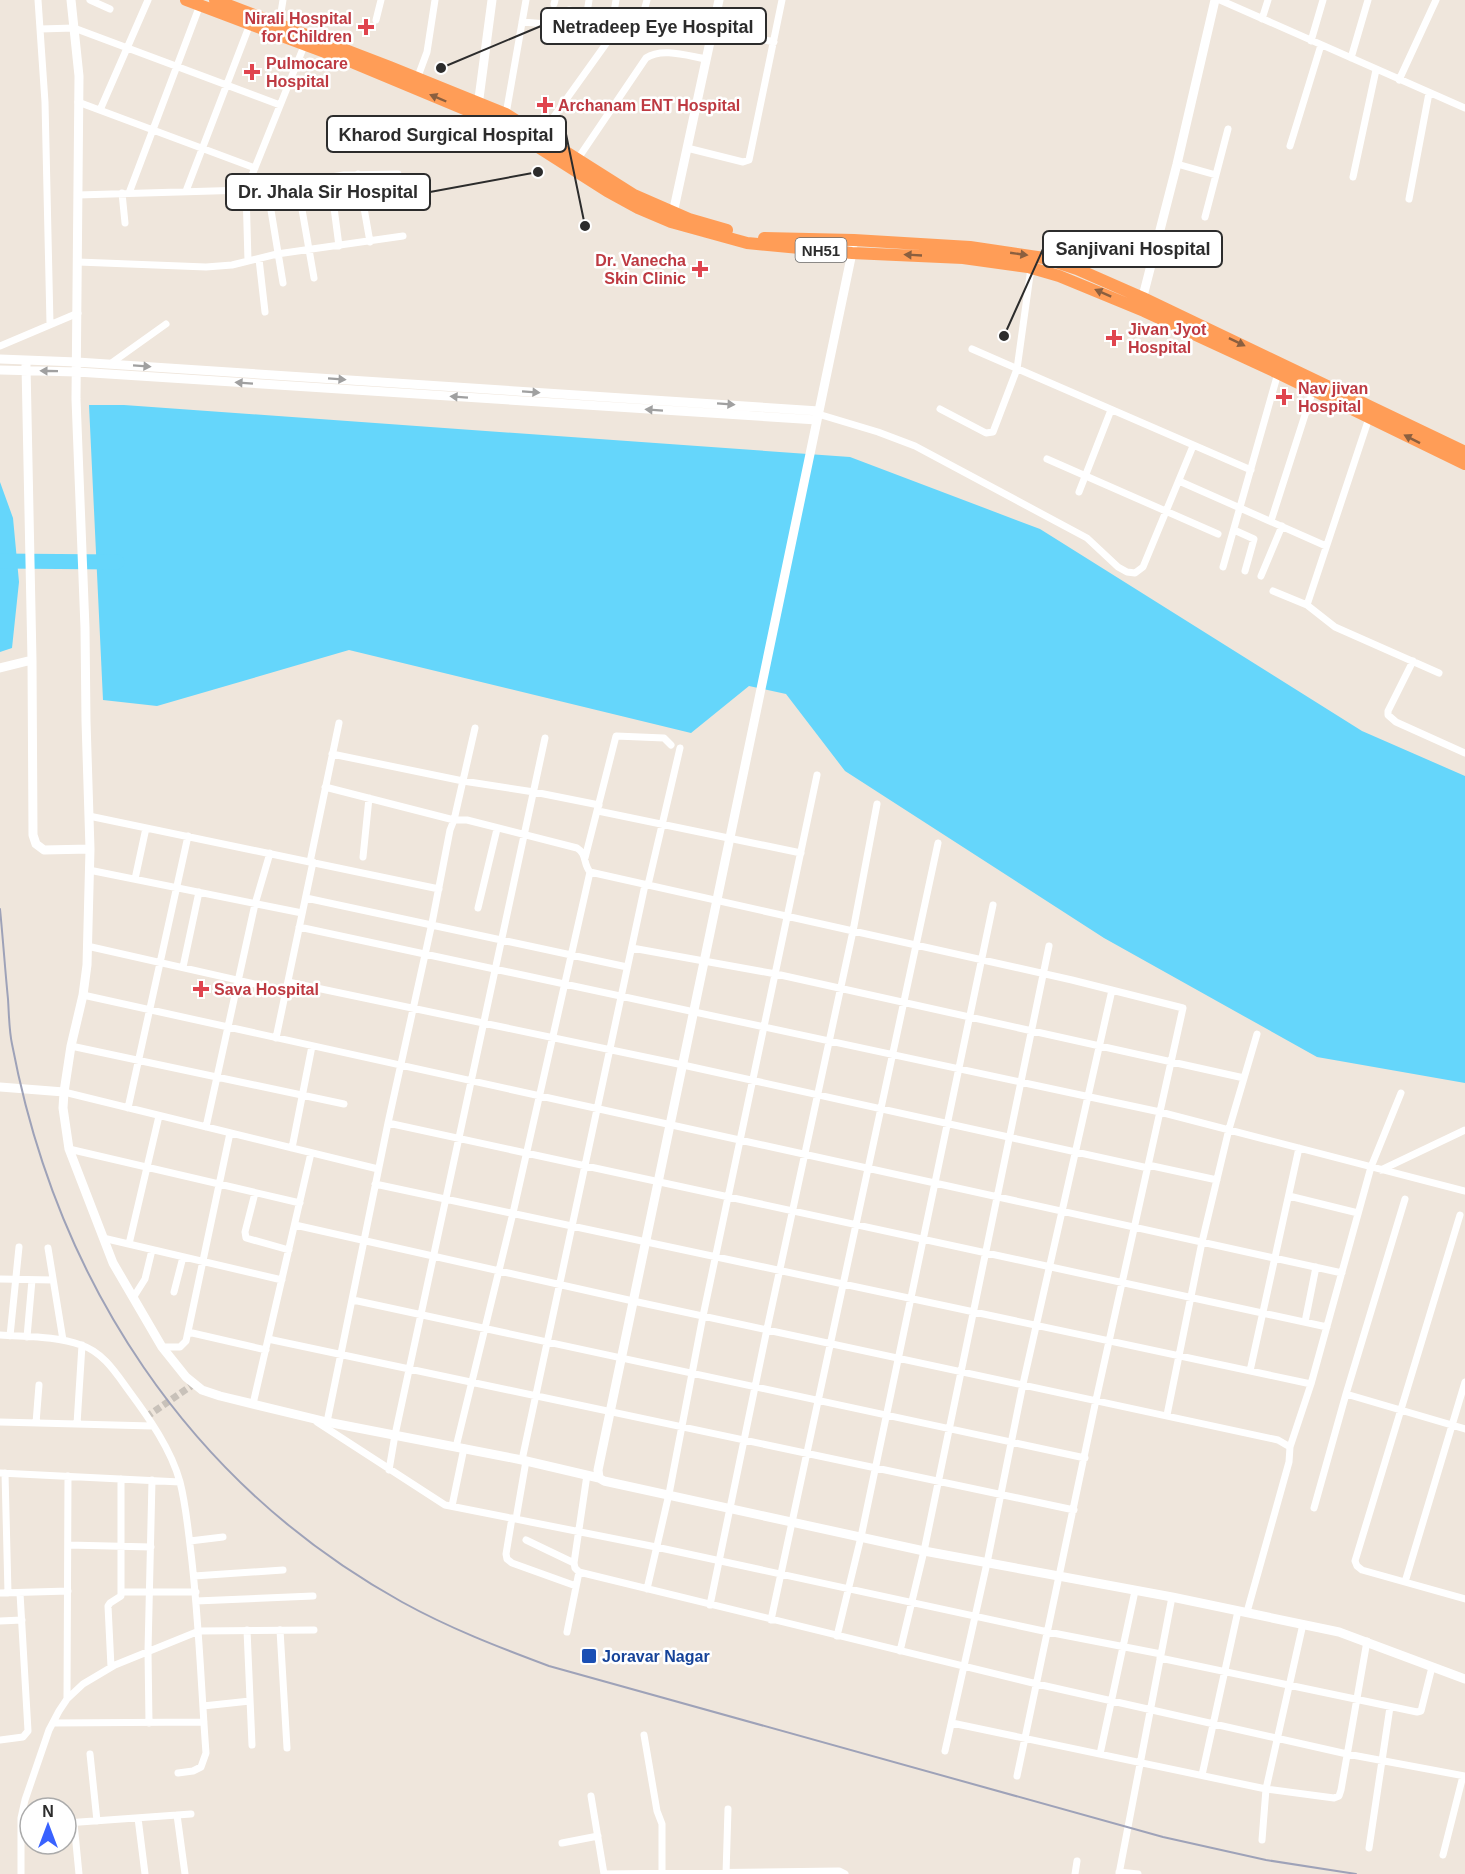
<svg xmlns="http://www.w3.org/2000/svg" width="1465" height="1874" viewBox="0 0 1465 1874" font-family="Arial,sans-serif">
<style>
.water{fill:#65d6fb}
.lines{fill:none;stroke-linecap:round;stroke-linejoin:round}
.river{stroke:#65d6fb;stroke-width:15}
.street-tunnel{stroke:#c8c1b9;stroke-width:7;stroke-dasharray:7 3.5;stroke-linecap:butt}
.street{stroke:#fff;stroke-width:7}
.secondary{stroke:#fff;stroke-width:9}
.highway{stroke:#ff9d57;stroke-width:12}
.rail{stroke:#9ea2b8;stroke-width:2}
.oneway{fill:#8b5f3f}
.oneway2{fill:#a0a0a0}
.health-dot{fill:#e0444e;stroke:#fff;stroke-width:2}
.transit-dot{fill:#1a4fb4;stroke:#fff;stroke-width:2}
.labels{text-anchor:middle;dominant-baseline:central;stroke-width:5;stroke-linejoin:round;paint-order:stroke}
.shield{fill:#fff;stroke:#6b6b6b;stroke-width:1.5}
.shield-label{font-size:15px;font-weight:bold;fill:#2c2c2c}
.health-label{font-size:16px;font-weight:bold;fill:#be3a42;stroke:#fff;text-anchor:start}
.transit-label{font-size:16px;font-weight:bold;fill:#164399;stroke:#fff;text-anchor:start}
.leader{fill:none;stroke:#2c2c2c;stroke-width:2}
.callout-dot{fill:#2c2c2c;stroke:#fff;stroke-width:2}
.callout{fill:#fff;stroke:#2c2c2c;stroke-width:2}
.callout-label{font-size:18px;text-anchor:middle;font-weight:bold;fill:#2c2c2c}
</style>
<rect width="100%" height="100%" fill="#efe6dc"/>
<!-- water -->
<path class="water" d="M 89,405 L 124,405 L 850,457 L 1040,529 L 1362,731 L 1465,776 L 1465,1083 L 1317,1057 L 1104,938 L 845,771 L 786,694 L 749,686 L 691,733 L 349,650 L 157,706 L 103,700 Z
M 0,482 L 13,518 L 19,582 L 12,648 L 0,652 Z"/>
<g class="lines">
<!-- river -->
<path class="river" d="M 0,561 L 117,562"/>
<!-- street-tunnel -->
<path class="street-tunnel" d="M 146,1417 L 194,1384"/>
<!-- street -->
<path class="street" d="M 38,0 L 45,102 L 50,324
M 90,0 L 110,9
M 647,0 L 642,18 L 645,26 L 711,37
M 1220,0 L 1465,108
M 554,4 L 555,0
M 569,10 L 630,20
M 587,13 L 589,0
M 613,18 L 616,0
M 1262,19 L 1268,0
M 376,20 L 381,0
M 522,22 L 560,25
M 279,25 L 283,0
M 40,29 L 74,28 L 280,105
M 607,29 L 612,17
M 713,29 L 774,42
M 1311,41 L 1323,0
M 1351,58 L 1368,0
M 417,79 L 427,52 L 435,0
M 1399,80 L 1436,0
M 78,102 L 255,168
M 100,110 L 148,0
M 506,114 L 526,0
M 540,136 L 613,34
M 1290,146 L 1321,45
M 687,148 L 743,162 L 749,160 L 782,0
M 577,160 L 646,58 C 662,47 688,56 706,59
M 1177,164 L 1216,175
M 358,174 L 370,242
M 330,177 L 339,246
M 1353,177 L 1376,70
M 297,181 L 314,278
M 267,186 L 283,283
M 186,191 L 250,24
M 122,193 L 125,223
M 129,193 L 200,5
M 78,195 L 246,190 L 344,175 L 398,174
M 1409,199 L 1429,93
M 1205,217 L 1228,129
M 259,259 L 265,312
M 248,261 L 246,190 L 306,41
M 78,262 L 206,267 L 232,265 L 277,254 L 403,236
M 0,346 L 78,313
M 972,349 L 1251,470
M 110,364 L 166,324
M 940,409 L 986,433 L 993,432 L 1017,369 L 1031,268
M 818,414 L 878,432 L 915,446 L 1087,538 L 1118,567 L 1127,572 L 1135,573 L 1143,567 L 1193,446
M 1369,418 L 1307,605 L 1335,627 L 1439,673
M 1047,459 L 1218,534
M 1179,481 L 1326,546
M 1079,492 L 1111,410
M 1271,521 L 1313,390
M 1234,530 L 1254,539 L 1245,571
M 1223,567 L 1278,373
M 1261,576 L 1282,526
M 1273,591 L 1307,605
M 1413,661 L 1388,711 L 1388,715 L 1396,722 L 1465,753
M 332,754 L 463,781 L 534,792 L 599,805
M 325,787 L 454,820 L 475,728
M 598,811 L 801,853
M 89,816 L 439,889
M 363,857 L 369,798
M 585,858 L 616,736 L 664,738 L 671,745
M 310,862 L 339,723
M 89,870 L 302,913
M 135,879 L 146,828
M 648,885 L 680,748
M 306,898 L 627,967
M 478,908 L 497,829
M 299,927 L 1160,1112 L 1465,1191
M 87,946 L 286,991
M 632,948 L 776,974 L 1244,1078
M 183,967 L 199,892
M 288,982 L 683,1065 L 1148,1168
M 83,995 L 1342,1273
M 276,1038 L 313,862
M 71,1046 L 344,1104
M 64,1092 L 378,1169
M 128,1108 L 188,836
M 388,1123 L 1327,1327
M 206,1127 L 255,904 L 270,853
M 292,1148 L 312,1046
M 69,1149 L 300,1203
M 1148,1165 L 1217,1180
M 1381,1170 L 1465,1130
M 375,1184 L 1311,1384
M 255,1193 L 245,1232 L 246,1238 L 289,1250
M 1289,1196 L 1358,1213
M 1460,1215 L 1355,1561 L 1357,1566 L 1362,1570 L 1465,1599
M 295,1225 L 633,1301 L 1278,1440 L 1290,1447 L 1289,1462 L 1247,1612
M 103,1238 L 282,1280
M 129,1244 L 159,1116
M 48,1248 L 63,1340
M 0,1279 L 53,1280
M 174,1292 L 183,1257
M 133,1298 L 145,1279 L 152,1250
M 353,1300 L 1085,1458
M 1305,1322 L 1316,1267
M 188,1332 L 266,1350
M 0,1335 C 26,1337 56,1336 81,1345 C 103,1352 116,1373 129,1391 C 149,1418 171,1449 180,1482 C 186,1505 188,1530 191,1553 C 199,1620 201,1686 206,1753 L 201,1767 L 193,1771 L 178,1773
M 10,1336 L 19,1247
M 27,1337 L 32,1280
M 268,1339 L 1074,1510
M 162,1347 L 180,1347 L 186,1341 L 230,1133
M 1250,1371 L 1299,1148
M 1346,1394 L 1465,1429
M 253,1404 L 311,1153
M 1167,1415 L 1202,1242 L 1229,1129 L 1257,1034
M 0,1422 L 152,1426
M 317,1422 L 445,1505 L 656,1547 L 1048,1632 L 1161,1654
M 327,1422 L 388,1123 L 432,923 L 450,830 L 454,820 L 467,820 L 577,848 C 587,854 583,864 590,872 L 1072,980 L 1183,1008 L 1096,1400 L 1017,1776
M 36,1423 L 39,1385
M 77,1424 L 82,1345
M 456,1447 L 513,1213 L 590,872
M 1290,1447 L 1311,1384 L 1371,1167 L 1401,1093
M 522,1460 L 645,885
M 389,1470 L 395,1435 L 545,738
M 0,1473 L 180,1482
M 5,1473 L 8,1593
M 587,1475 L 574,1563 L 575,1568 L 579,1572 L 1037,1684 L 1347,1754 L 1465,1776
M 452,1506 L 464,1448
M 1314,1508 L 1346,1394 L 1405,1199
M 512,1518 L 506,1554 L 507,1559 L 512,1563 L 576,1586
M 516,1519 L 526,1461
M 526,1540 L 574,1563
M 190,1541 L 223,1537
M 68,1545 L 151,1547
M 194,1576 L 283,1570
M 1405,1582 L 1465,1382
M 647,1589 L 669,1494 L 703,1316 L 817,775
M 121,1592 L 196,1592
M 0,1593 L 68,1591
M 196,1601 L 313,1596
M 710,1605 L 767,1329 L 853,931 L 877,804
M 771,1620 L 938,843
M 0,1621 L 22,1620
M 247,1630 L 252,1745
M 280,1630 L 287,1748
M 567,1632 L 579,1572
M 837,1636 L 861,1537 L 993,905
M 900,1651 L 924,1551 L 1049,946
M 1160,1658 L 1417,1712 L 1421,1711 L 1432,1667
M 111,1667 L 108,1606 L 110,1603 L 121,1596 L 121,1479
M 67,1699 L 68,1476
M 203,1706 L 250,1701
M 53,1723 L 204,1722
M 149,1723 L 148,1651 L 152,1480
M 952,1723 L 1266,1789 L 1334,1798 L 1339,1796 L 1341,1790 L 1367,1641
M 644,1735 L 657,1811 L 662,1824 L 662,1873
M 0,1740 L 23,1737 L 28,1731 L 20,1593
M 945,1751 L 987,1563 L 1023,1384 L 1112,990
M 90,1754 L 97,1821
M 1100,1754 L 1135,1591
M 1202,1775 L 1238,1611
M 591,1796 L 604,1874
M 177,1815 L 185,1874
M 138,1818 L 145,1874
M 66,1823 L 191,1814
M 74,1823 L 79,1874
M 21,1827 L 30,1826
M 1262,1840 L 1266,1789 L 1303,1624
M 562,1843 L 598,1836
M 1369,1848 L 1390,1707
M 1443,1855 L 1463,1776
M 1119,1872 L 1138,1874
M 21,1874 L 21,1818 L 25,1800 L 49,1730 L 59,1711 L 67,1699 L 83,1684 L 115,1665 L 199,1631 L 314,1630
M 604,1874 L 839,1871 L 845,1874
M 726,1874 L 728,1809
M 1075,1874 L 1077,1861
M 1119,1874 L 1172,1597"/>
<!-- secondary -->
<path class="secondary" d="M 71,0 L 79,76 L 76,399 L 85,628 L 86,721 L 90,849 L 87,965 L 83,995 L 71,1046 L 64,1092 L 63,1108 L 69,1149 L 113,1263 L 162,1347 L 186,1377 L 202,1390 L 220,1396 L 327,1422 L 522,1460 L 599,1478
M 478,106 L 492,0
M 672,218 L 719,0
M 853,248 L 598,1470 L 599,1478 L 604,1481 L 924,1551 L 1172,1597 L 1339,1632 L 1465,1679
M 1141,304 L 1177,164 L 1215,0
M 0,359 L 77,362 L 819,411
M 26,365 L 32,660 L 33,835 L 36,844 L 44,850 L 90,849
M 0,370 L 77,372 L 817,420
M 0,668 L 32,660
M 0,1087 L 64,1092"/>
<!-- highway -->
<path class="highway" d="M 186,0 L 354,63 L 505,126 L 607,191 L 638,208 L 671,222 L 747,243 L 852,253 L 963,258 L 1028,267 L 1059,276 L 1144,311 L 1278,373 L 1465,464
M 215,0 L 390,67 L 506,114 L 634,195 L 689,219 L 727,230
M 764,238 L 854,240 L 970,247 L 1044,258 L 1077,269 L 1143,298 L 1465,452"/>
<!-- rail -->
<path class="rail" d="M 0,909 C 3,939 5,969 8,999 C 9,1014 9,1030 12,1044 C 57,1281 188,1483 402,1602 C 449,1628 498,1647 549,1666 L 1163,1837 L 1266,1860 L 1356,1874"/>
</g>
<!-- one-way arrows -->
<defs><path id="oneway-solid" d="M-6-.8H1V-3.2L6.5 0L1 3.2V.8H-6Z" transform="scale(1.5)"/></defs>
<g class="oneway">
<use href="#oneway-solid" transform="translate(438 98) rotate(-157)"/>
<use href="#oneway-solid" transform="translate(1019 254) rotate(8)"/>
<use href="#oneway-solid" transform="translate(913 255) rotate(-177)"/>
<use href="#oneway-solid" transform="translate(1103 293) rotate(-156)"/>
<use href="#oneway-solid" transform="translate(1237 342) rotate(26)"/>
<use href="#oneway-solid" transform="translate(1412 439) rotate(-153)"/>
</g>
<g class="oneway2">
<use href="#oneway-solid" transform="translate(142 366) rotate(4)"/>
<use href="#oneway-solid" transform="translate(49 371) rotate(-179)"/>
<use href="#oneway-solid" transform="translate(337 379) rotate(4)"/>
<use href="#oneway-solid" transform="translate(244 383) rotate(-176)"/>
<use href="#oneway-solid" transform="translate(531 392) rotate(4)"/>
<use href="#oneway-solid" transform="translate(459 397) rotate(-176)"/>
<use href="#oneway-solid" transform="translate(726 404) rotate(4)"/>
<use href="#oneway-solid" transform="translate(654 410) rotate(-176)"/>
</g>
<!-- markers -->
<g class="health-dot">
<path d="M363 18h6v6h6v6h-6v6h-6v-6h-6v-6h6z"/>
<path d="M249 63h6v6h6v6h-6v6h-6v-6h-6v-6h6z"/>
<path d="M542 96h6v6h6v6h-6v6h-6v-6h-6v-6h6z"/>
<path d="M697 260h6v6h6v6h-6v6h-6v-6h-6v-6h6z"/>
<path d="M1111 329h6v6h6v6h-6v6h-6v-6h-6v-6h6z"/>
<path d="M1281 388h6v6h6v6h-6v6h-6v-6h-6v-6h6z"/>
<path d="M198 980h6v6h6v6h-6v6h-6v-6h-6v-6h6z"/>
</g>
<rect class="transit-dot" x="581" y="1648" width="16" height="16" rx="3"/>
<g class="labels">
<!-- shield labels -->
<rect class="shield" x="795.5" y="238" width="51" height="24" rx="4.5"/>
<g class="shield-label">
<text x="821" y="250">NH51</text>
</g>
<!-- health labels -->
<g class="health-label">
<text x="352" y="18" text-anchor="end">Nirali Hospital<tspan x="352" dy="18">for Children</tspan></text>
<text x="266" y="63">Pulmocare<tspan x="266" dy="18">Hospital</tspan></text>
<text x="558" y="105">Archanam ENT Hospital</text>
<text x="686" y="260" text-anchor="end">Dr. Vanecha<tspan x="686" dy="18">Skin Clinic</tspan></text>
<text x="1128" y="329">Jivan Jyot<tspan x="1128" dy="18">Hospital</tspan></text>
<text x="1298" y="388">Nav jivan<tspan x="1298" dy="18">Hospital</tspan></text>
<text x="214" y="989">Sava Hospital</text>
</g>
<!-- transit labels -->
<g class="transit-label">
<text x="602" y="1656">Joravar Nagar</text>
</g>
</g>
<!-- callouts -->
<path class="leader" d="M441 68L541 26M585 226L566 134M538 172L430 192M1004 336L1043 249"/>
<g class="callout-dot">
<circle cx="441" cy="68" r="6"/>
<circle cx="585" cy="226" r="6"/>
<circle cx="538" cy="172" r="6"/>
<circle cx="1004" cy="336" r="6"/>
</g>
<g class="callout">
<rect x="541" y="8" width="225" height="36" rx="6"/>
<rect x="327" y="116" width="239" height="36" rx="6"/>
<rect x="226" y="174" width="204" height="36" rx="6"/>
<rect x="1043" y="231" width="179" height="36" rx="6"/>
</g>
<g class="callout-label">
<text x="653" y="33">Netradeep Eye Hospital</text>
<text x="446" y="141">Kharod Surgical Hospital</text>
<text x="328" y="198">Dr. Jhala Sir Hospital</text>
<text x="1133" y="255">Sanjivani Hospital</text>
</g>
<!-- north arrow -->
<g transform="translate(48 1826)"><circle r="28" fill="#ffffff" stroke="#ababab" stroke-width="1.5"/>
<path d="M0-4.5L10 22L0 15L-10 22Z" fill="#3962ff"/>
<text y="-9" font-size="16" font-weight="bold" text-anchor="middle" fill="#2c2c2c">N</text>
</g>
</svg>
